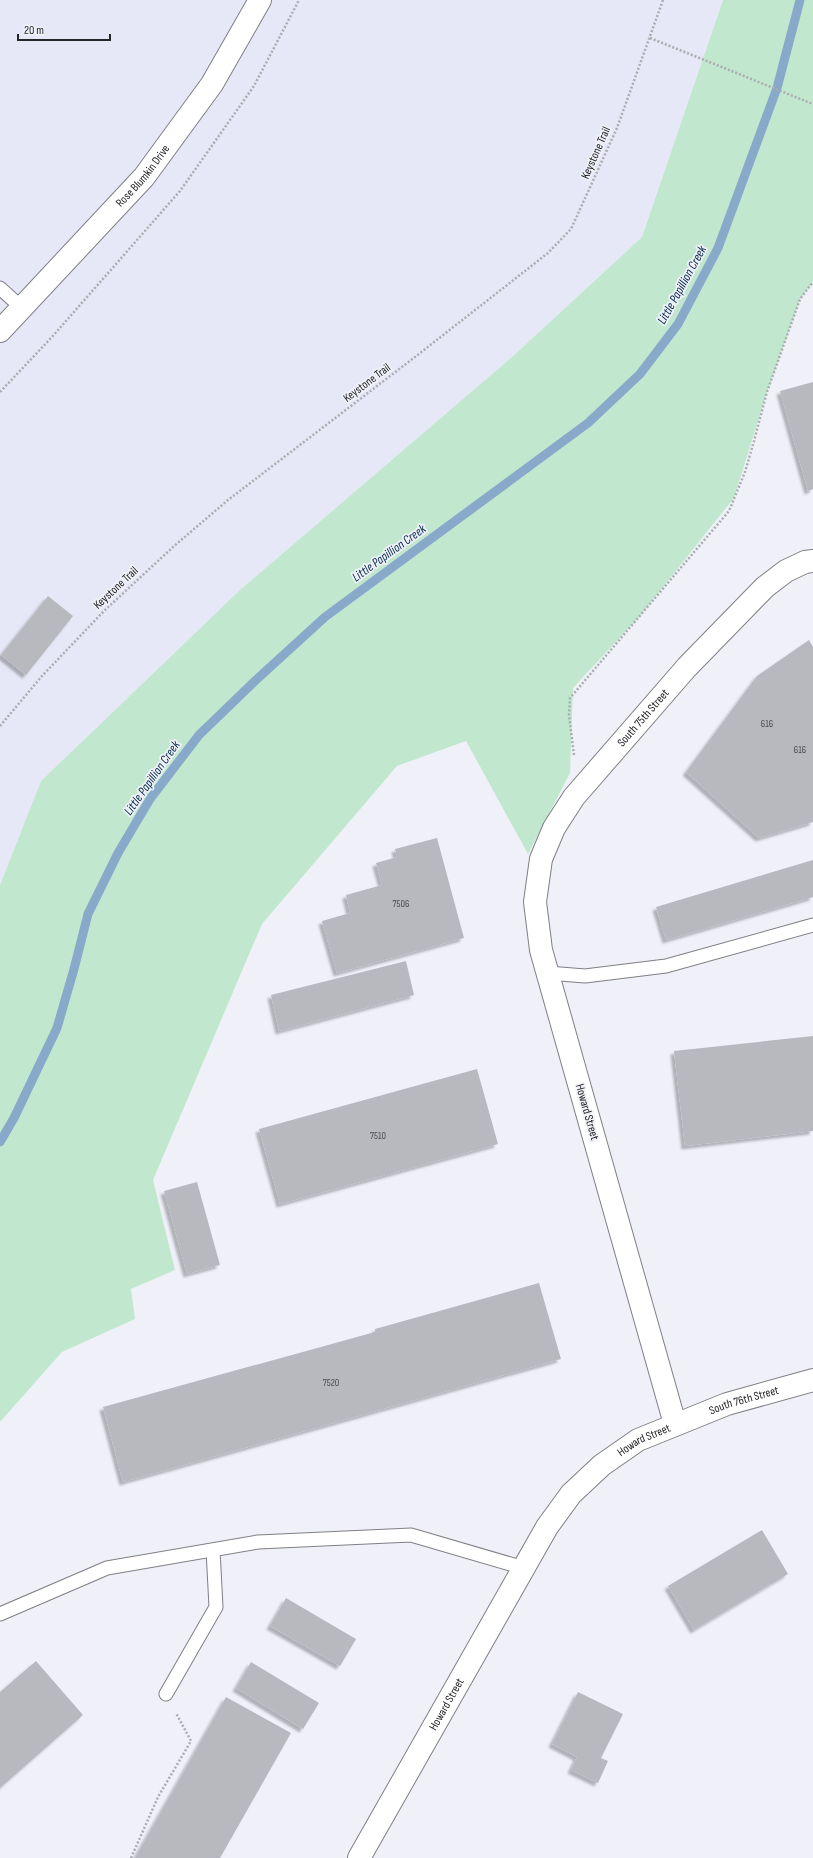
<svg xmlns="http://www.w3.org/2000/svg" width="813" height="1858" viewBox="0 0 813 1858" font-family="'Sofia Sans Condensed',sans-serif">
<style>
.built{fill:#e7e8f7}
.grass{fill:#c1e8ce}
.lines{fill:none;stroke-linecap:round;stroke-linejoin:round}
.stream{stroke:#89a9ca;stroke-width:9}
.building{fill:#b8b9bf;filter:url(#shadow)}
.lane-casing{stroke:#7f7f85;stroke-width:15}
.street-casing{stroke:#7f7f85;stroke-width:24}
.secondary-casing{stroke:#7f7f85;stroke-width:24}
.path{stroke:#abacb1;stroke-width:2.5;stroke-dasharray:2 2;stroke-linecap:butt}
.lane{stroke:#fff;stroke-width:13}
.street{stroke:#fff;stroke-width:22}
.secondary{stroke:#fff;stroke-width:22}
.labels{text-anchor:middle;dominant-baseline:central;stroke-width:3.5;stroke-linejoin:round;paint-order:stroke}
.number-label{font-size:10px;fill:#4a4b4e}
.street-label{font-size:12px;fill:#252628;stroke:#f0f1f8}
.water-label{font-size:13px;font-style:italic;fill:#072d4e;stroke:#f0f1f8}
</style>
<defs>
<filter id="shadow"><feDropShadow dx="-3.5" dy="3.5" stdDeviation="1" flood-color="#0004"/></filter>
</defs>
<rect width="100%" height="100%" fill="#f0f1f8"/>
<!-- built -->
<path class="built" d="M 0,0 L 723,0 L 642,237 L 512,357 L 240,590 L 41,781 L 0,885 Z"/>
<!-- grass -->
<path class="grass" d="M 723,0 L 813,0 L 813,282 L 800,299 L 767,392 L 734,498 L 639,617 L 573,688 L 570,773 L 528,854 L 466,741 L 397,766 L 262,924 L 153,1180 L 175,1270 L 131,1289 L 135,1319 L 62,1352 L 0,1422 L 0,885 L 41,781 L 240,590 L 512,357 L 642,237 Z"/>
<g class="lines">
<!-- stream -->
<path class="stream" d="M 0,1142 L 14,1118 L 57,1028 L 74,969 L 88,914 L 118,853 L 150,799 L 199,735 L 256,680 L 325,617 L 588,423 L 640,374 L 678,324 L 718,248 L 777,88 L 800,0"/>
</g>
<!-- building -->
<path class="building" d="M 813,382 L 813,489 L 808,491 L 780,391 Z
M 48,596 L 73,616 L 26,675 L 1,655 Z
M 809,640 L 813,647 L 813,822 L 759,838 L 686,772 L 757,676 Z
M 437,838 L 464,938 L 337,973 L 322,921 L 350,913 L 346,895 L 382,885 L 376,863 L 397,857 L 395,849 Z
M 813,860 L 813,897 L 666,940 L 656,907 Z
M 406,961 L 414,995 L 279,1031 L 271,995 Z
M 813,1036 L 813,1131 L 685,1146 L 674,1051 Z
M 477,1069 L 498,1144 L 280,1204 L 259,1129 Z
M 197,1182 L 220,1265 L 187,1274 L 164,1191 Z
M 539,1283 L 561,1359 L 123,1482 L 103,1407 L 375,1332 L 375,1329 Z
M 762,1530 L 788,1574 L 694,1630 L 668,1586 Z
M 286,1598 L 356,1639 L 340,1666 L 270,1626 Z
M 36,1661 L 83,1715 L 0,1788 L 0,1692 Z
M 251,1662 L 319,1703 L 303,1729 L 236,1688 Z
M 578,1692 L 623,1714 L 601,1758 L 608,1761 L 598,1783 L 571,1770 L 577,1757 L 552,1744 Z
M 226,1697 L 291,1733 L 220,1858 L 135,1858 Z"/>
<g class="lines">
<defs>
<path id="lane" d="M 0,288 L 22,308
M 548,973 L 585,976 L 666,966 L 813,925
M 0,1614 L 107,1568 L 258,1542 L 411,1535 L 524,1568
M 166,1694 L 216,1607 L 213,1550"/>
<g id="street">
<path id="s1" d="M 675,1424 L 541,950 L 535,902 L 541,859 L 554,828 L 574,797 L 687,667 L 765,587 L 786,571 L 805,562 L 813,561"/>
<path id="s2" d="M 359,1858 L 547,1527 L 571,1494 L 602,1465 L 638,1440 L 727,1404 L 813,1380"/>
</g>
<g id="secondary">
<path id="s3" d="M 0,331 L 144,177 L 212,84 L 260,0"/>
</g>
</defs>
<!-- lane casing -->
<use href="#lane" class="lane-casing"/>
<!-- street casing -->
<use href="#street" class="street-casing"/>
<!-- secondary casing -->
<use href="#secondary" class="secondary-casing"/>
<!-- path -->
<path class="path" d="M 650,38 L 813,104
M 0,392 L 52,337 L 180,191 L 254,86 L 299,0
M 0,726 L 42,676 L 104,611 L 173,547 L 228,500 L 415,357 L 548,253 L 571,229 L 617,128 L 663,0
M 574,755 L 569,715 L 570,698 L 729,511 L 745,472 L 754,441 L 767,392 L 800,299 L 813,282
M 131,1858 L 158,1797 L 191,1741 L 176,1713"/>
<!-- lane -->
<use href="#lane" class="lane"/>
<!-- street -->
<use href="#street" class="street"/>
<!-- secondary -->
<use href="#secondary" class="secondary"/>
</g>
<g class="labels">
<!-- number labels -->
<g class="number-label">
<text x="767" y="724">616</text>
<text x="800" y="750">616</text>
<text x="401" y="904">7506</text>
<text x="378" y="1136">7510</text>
<text x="331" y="1383">7520</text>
</g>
<!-- street labels -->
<g class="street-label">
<text transform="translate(596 153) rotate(-66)">Keystone Trail</text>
<text stroke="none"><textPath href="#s3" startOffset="211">Rose Blumkin Drive</textPath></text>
<text transform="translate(367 383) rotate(-37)">Keystone Trail</text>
<text transform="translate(116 588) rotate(-43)">Keystone Trail</text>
<text stroke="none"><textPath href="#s1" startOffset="760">South 75th Street</textPath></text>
<text transform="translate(587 1112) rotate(74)">Howard Street</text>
<text stroke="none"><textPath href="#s2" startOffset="621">South 76th Street</textPath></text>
<text stroke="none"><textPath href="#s2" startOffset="513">Howard Street</textPath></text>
<text stroke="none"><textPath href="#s2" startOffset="177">Howard Street</textPath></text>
</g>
<!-- water labels -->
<g class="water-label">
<text transform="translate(682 285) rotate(-61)">Little Papillion Creek</text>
<text transform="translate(389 553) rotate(-36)">Little Papillion Creek</text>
<text transform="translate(152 778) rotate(-55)">Little Papillion Creek</text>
</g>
</g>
<!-- scale -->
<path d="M18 34v6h92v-6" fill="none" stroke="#252628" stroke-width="2"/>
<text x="24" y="34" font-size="12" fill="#252628" stroke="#f0f1f8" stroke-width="3" paint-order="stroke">20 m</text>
</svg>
